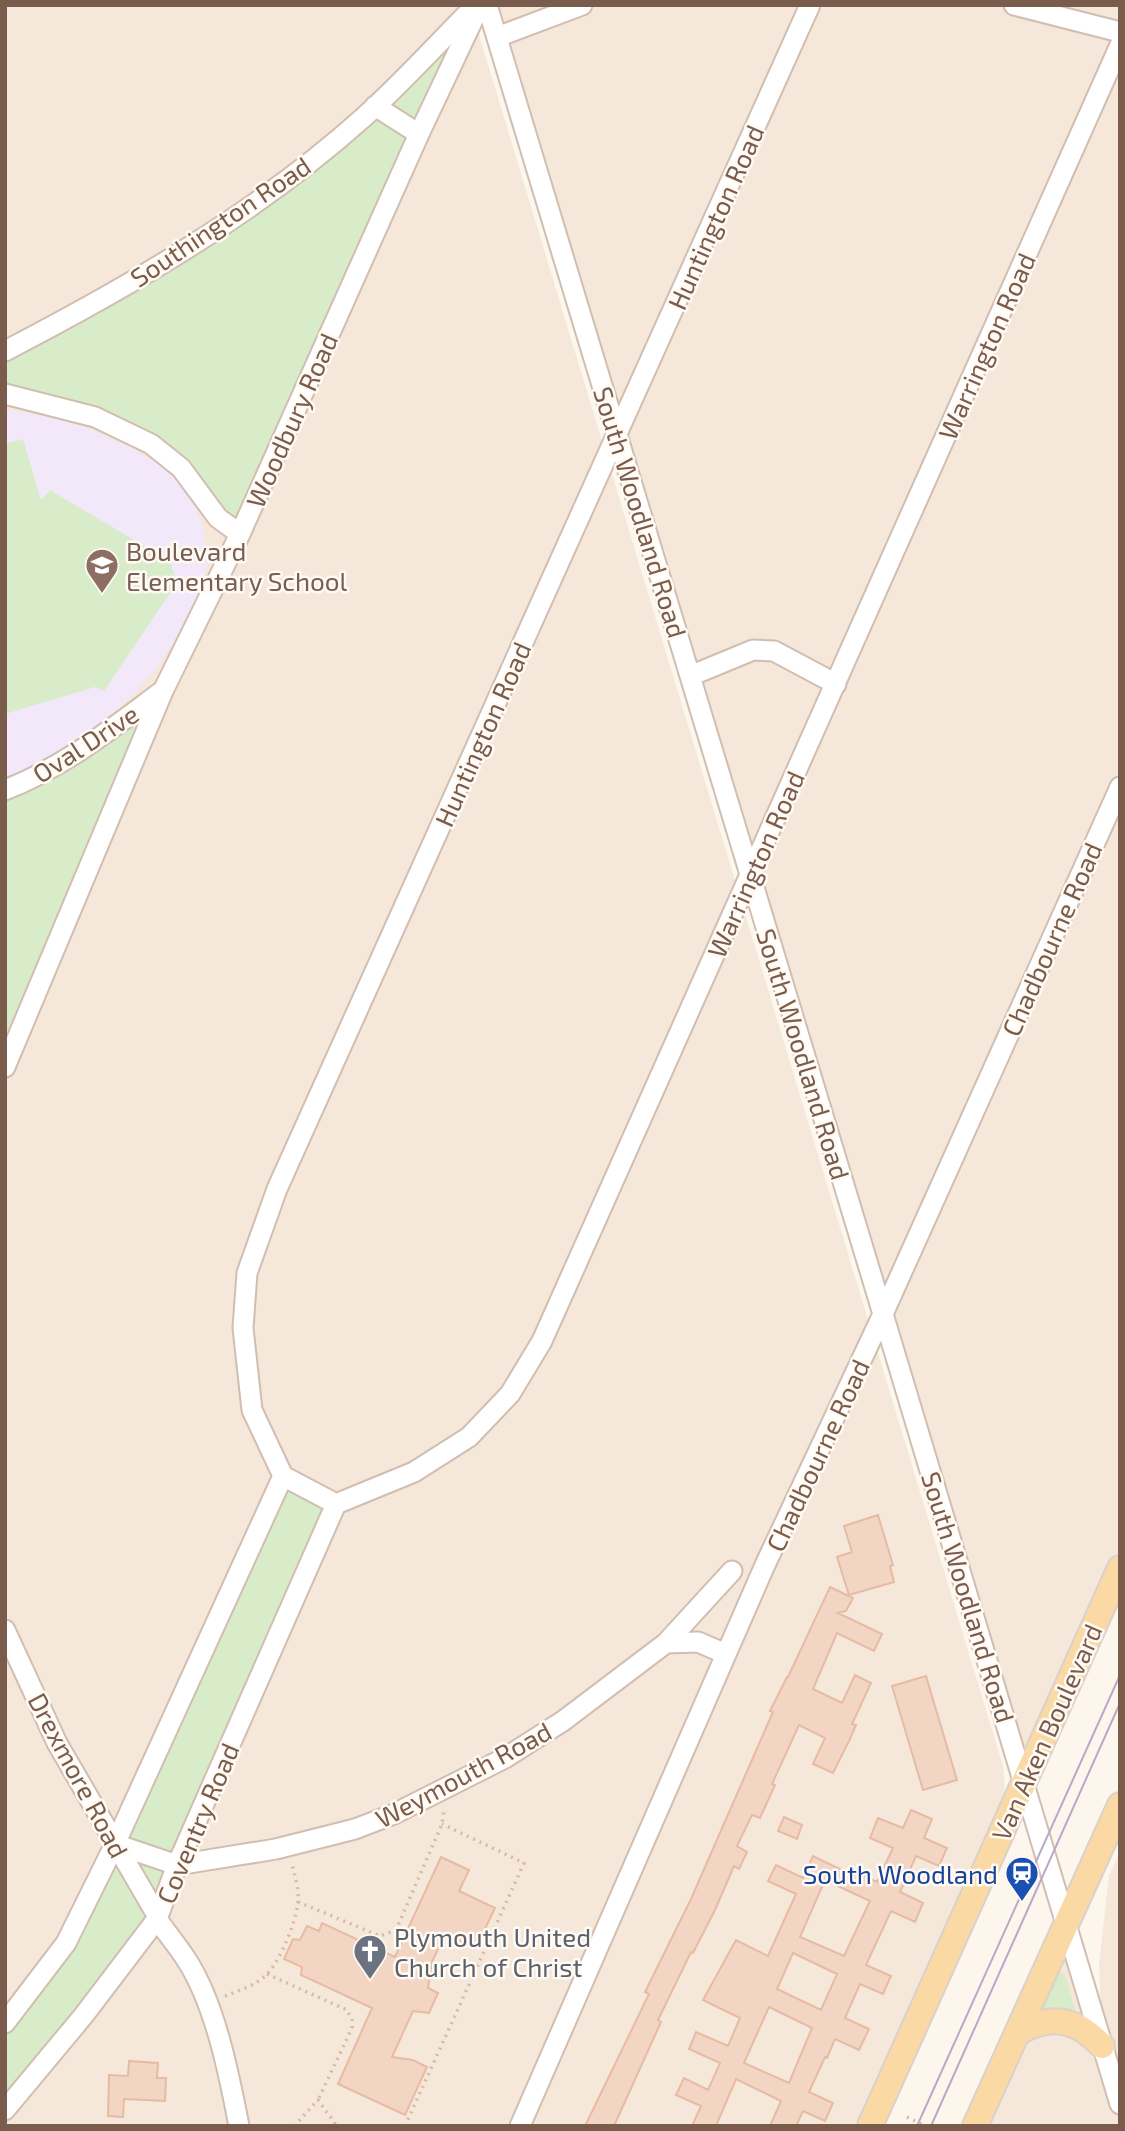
<svg xmlns="http://www.w3.org/2000/svg" width="1125" height="2131" viewBox="0 0 1125 2131" font-family="'Exo 2',sans-serif">
<style>
.residential{fill:#f5e8da}
.education{fill:#f3e8fa}
.green{fill:#d8ecc9}
.building{fill:#f3d5c3;stroke:#e6bba3;stroke-width:2;fill-rule:evenodd}
.lines{fill:none;stroke-linecap:round;stroke-linejoin:round}
.minor-casing{stroke:#d1beb0;stroke-width:23}
.major-casing{stroke:#dad1cd;stroke-width:28}
.path{stroke:#d9b8a5;stroke-width:3.5;stroke-dasharray:2 5;stroke-linecap:butt}
.minor{stroke:#fff;stroke-width:19}
.major{stroke:#fbd9a5;stroke-width:24}
.tram{stroke:#b9a8c9;stroke-width:2}
.labels{text-anchor:middle;dominant-baseline:central;stroke-width:5;stroke-linejoin:round;paint-order:stroke}
.street-label{font-size:26px;fill:#7a5c4d;stroke:#fffaf3}
.education-label{font-size:26px;fill:#785e54;stroke:#fffaf3;text-anchor:start}
.transit-label{font-size:26px;fill:#164399;stroke:#fffaf3;text-anchor:end}
.worship-label{font-size:26px;fill:#5b616d;stroke:#fffaf3;text-anchor:start}
</style>
<rect width="100%" height="100%" fill="#fdf6ec"/>
<!-- residential -->
<path class="residential" d="M 5,5 L 470,5 L 1003,1766 L 1005,1788 L 1002,1808 L 861,2126 L 5,2126 Z
M 487,5 L 1120,5 L 1120,1568 L 1024,1785 Z
M 1120,1852 L 1120,2126 L 975,2126 L 1066,1923 L 1102,2042 L 1099,1964 L 1109,1875 Z"/>
<!-- education -->
<path class="education" d="M 5,409 L 49,417 L 84,427 L 124,444 L 165,468 L 185,490 L 196,509 L 203,530 L 207,566 L 195,607 L 159,665 L 135,693 L 112,714 L 56,756 L 5,780 Z"/>
<!-- green -->
<path class="green" d="M 476,5 L 240,534 L 151,444 L 5,394 L 5,351 L 273,191 Z
M 23,439 L 41,500 L 50,490 L 171,562 L 176,584 L 104,691 L 95,687 L 5,714 L 5,444 Z
M 163,691 L 5,1067 L 5,790 Z
M 283,1476 L 336,1504 L 158,1917 L 5,2110 L 5,2023 L 66,1942 Z
M 1057,1971 L 1063,1973 L 1066,1977 L 1076,2014 L 1039,2012 Z"/>
<!-- building -->
<path class="building" d="M 878,1515 L 893,1565 L 890,1566 L 894,1582 L 849,1595 L 837,1557 L 852,1552 L 844,1526 Z
M 830,1587 L 853,1598 L 846,1611 L 838,1613 L 882,1634 L 874,1651 L 837,1633 L 813,1689 L 842,1703 L 855,1675 L 871,1683 L 852,1724 L 856,1725 L 849,1741 L 833,1773 L 813,1764 L 825,1738 L 799,1725 L 772,1784 L 775,1785 L 760,1818 L 752,1815 L 737,1846 L 747,1852 L 739,1869 L 734,1866 L 715,1910 L 693,1953 L 691,1952 L 658,2020 L 661,2022 L 614,2126 L 585,2126 L 649,1994 L 645,1992 L 691,1899 L 773,1712 L 770,1711 L 787,1677 L 788,1677 Z
M 926,1676 L 957,1780 L 923,1790 L 892,1686 Z
M 911,1810 L 932,1819 L 924,1838 L 947,1848 L 939,1866 L 916,1856 L 900,1892 L 923,1903 L 915,1922 L 891,1911 L 866,1965 L 891,1976 L 883,1994 L 860,1984 L 845,2018 L 869,2029 L 859,2050 L 835,2039 L 827,2058 L 825,2057 L 809,2092 L 833,2103 L 825,2121 L 803,2111 L 796,2126 L 770,2126 L 781,2101 L 736,2079 L 716,2126 L 692,2126 L 701,2106 L 676,2095 L 684,2078 L 708,2090 L 720,2063 L 689,2049 L 696,2032 L 728,2046 L 740,2018 L 703,2000 L 736,1940 L 768,1956 L 796,1894 L 768,1881 L 776,1865 L 803,1878 L 813,1856 L 854,1876 L 856,1872 L 877,1882 L 893,1848 L 870,1838 L 878,1818 L 903,1828 ZM 825,1880 L 870,1901 L 844,1956 L 800,1937 ZM 793,1953 L 837,1974 L 821,2010 L 777,1989 ZM 769,2007 L 812,2028 L 789,2083 L 744,2063 Z
M 784,1817 L 802,1825 L 797,1839 L 778,1831 Z
M 441,1857 L 469,1870 L 459,1891 L 495,1908 L 476,1948 L 445,1934 L 432,1962 L 428,1988 L 438,1993 L 429,2013 L 413,2011 L 392,2057 L 413,2060 L 427,2067 L 405,2115 L 338,2084 L 372,2008 L 301,1975 L 302,1967 L 284,1959 L 293,1939 L 300,1940 L 307,1926 L 319,1931 L 322,1923 L 395,1957 Z
M 129,2061 L 158,2063 L 157,2078 L 166,2078 L 165,2101 L 124,2099 L 123,2117 L 108,2116 L 109,2075 L 128,2076 Z"/>
<g class="lines">
<defs>
<path id="minor" d="M 487,5 L 883,1314 L 1120,2104
M 1014,5 L 1120,32
M 497,37 L 582,5
M 375,106 L 419,134
M 5,351 C 132,285 257,213 364,117 C 402,83 437,44 473,8
M 5,394 L 95,417 L 151,444 L 181,468 L 218,518 L 240,534
M 690,676 L 753,650 L 774,651 L 836,684
M 5,790 C 64,767 111,729 161,692
M 5,1067 L 163,691 L 240,534 L 419,134 L 480,5
M 283,1476 L 336,1504 L 414,1472 L 469,1437 L 510,1394 L 542,1341 L 1120,45
M 283,1476 L 252,1410 L 243,1328 L 247,1273 L 277,1189 L 810,5
M 5,1630 L 57,1743 L 158,1917
M 666,1643 L 698,1642 L 726,1654
M 115,1844 L 177,1865 L 276,1849 L 355,1829 L 394,1814 L 505,1758 L 563,1721 L 666,1643 L 732,1571
M 157,1919 C 166,1932 177,1945 186,1959 C 215,2003 229,2074 239,2126
M 5,2023 L 66,1943 L 115,1844 L 283,1476
M 5,2110 L 84,2015 L 157,1919 L 177,1865 L 336,1504
M 520,2126 L 765,1565 L 883,1314 L 1120,787"/>
<path id="major" d="M 1017,2033 C 1050,2014 1076,2018 1102,2046
M 870,2126 L 1120,1568
M 975,2126 L 1120,1805"/>
</defs>
<!-- minor casing -->
<use href="#minor" class="minor-casing"/>
<!-- major casing -->
<use href="#major" class="major-casing"/>
<!-- path -->
<path class="path" d="M 298,1902 L 380,1936 L 396,1930 L 442,1824 L 444,1811
M 267,1974 L 347,2010 L 352,2020 L 352,2028 L 318,2100
M 225,1996 C 240,1990 257,1985 268,1973 C 281,1959 296,1922 298,1902 C 299,1889 295,1876 292,1864
M 907,2117 L 925,2126
M 294,2126 L 318,2100 L 337,2126
M 405,2126 L 524,1863 L 442,1824"/>
<!-- minor -->
<use href="#minor" class="minor"/>
<!-- major -->
<use href="#major" class="major"/>
<!-- tram -->
<path class="tram" d="M 917,2126 L 1120,1675
M 931,2126 L 1120,1703"/>
</g>
<!-- icons -->
<defs>
<symbol id="school-pin" viewBox="-11 -11 22 30"><path d="M0 17L-7.5 6A9.5 9.5 0 1 1 7.5 6Z" fill="#8d6e63" stroke="#fffaf3"/><path d="M0-5L7-2L0 1L-7-2ZM-4 1L0 2.5L4 1V4Q0 6-4 4Z" fill="#fff"/></symbol>
<symbol id="station-pin" viewBox="-11 -11 22 30"><path d="M0 17L-7.5 6A9.5 9.5 0 1 1 7.5 6Z" fill="#1a4fb4" stroke="#fffaf3"/><path d="M-3-6H3Q5-6 5-4V2Q5 4 3 4L4.5 6H3L1.5 4h-3L-3 6H-4.5L-3 4Q-5 4-5 2V-4Q-5-6-3-6ZM-3.5-4v3h7v-3ZM-3.5 1v1.5H-2V1ZM2 1v1.5H3.5V1Z" fill="#fff"/></symbol>
<symbol id="church-pin" viewBox="-11 -11 22 30"><path d="M0 17L-7.5 6A9.5 9.5 0 1 1 7.5 6Z" fill="#6b7280" stroke="#fffaf3"/><path d="M-1.2-6h2.4v3.5h3.3v2.4h-3.3V6h-2.4V-.1h-3.3v-2.4h3.3Z" fill="#fff"/></symbol>
</defs>
<g fill-rule="evenodd">
<use href="#school-pin" x="83" y="546" width="38" height="52"/>
<use href="#station-pin" x="1003" y="1854" width="38" height="52"/>
<use href="#church-pin" x="351" y="1932" width="38" height="52"/>
</g>
<g class="labels">
<!-- street labels -->
<g class="street-label">
<text transform="translate(715 217) rotate(-66)">Huntington Road</text>
<text transform="translate(220 221) rotate(-34)">Southington Road</text>
<text transform="translate(986 346) rotate(-66)">Warrington Road</text>
<text transform="translate(291 420) rotate(-66)">Woodbury Road</text>
<text transform="translate(641 512) rotate(73)">South Woodland Road</text>
<text transform="translate(482 734) rotate(-66)">Huntington Road</text>
<text transform="translate(85 743) rotate(-33)">Oval Drive</text>
<text transform="translate(755 864) rotate(-66)">Warrington Road</text>
<text transform="translate(1051 939) rotate(-66)">Chadbourne Road</text>
<text transform="translate(804 1054) rotate(73)">South Woodland Road</text>
<text transform="translate(817 1455) rotate(-65)">Chadbourne Road</text>
<text transform="translate(969 1597) rotate(73)">South Woodland Road</text>
<text transform="translate(1046 1732) rotate(-66)">Van Aken Boulevard</text>
<text transform="translate(463 1774) rotate(-28)">Weymouth Road</text>
<text transform="translate(79 1775) rotate(62)">Drexmore Road</text>
<text transform="translate(197 1823) rotate(-67)">Coventry Road</text>
</g>
<!-- education labels -->
<g class="education-label">
<text x="126" y="550">Boulevard<tspan x="126" dy="30">Elementary School</tspan></text>
</g>
<!-- transit labels -->
<g class="transit-label">
<text x="998" y="1873">South Woodland</text>
</g>
<!-- worship labels -->
<g class="worship-label">
<text x="394" y="1936">Plymouth United<tspan x="394" dy="30">Church of Christ</tspan></text>
</g>
</g>
<!-- border -->
<rect width="1125" height="2131" fill="none" stroke="#7a5c4d" stroke-width="14"/>
</svg>
